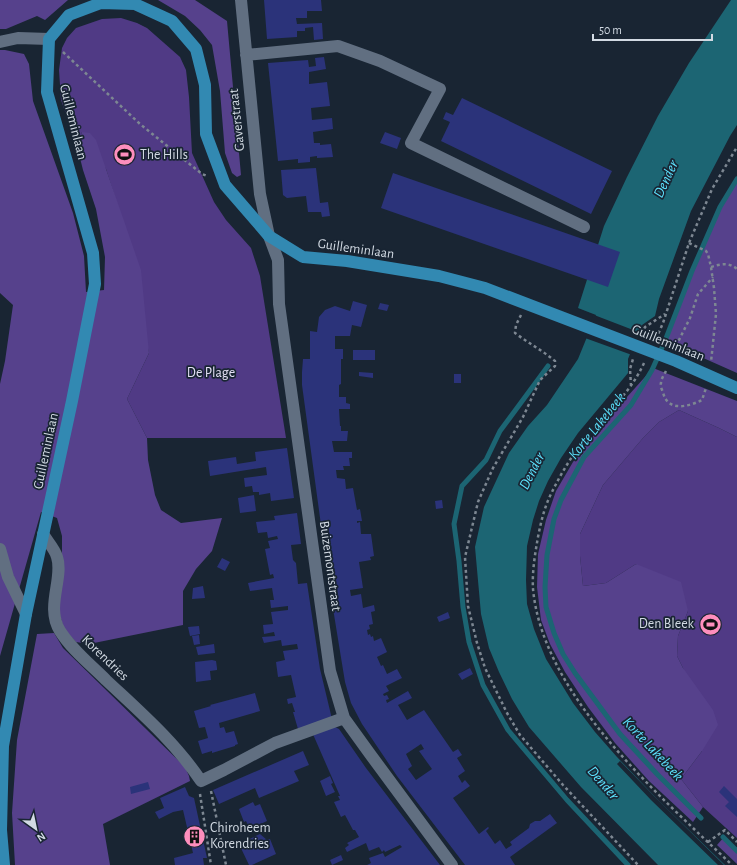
<svg xmlns="http://www.w3.org/2000/svg" width="737" height="865" viewBox="0 0 737 865" font-family="'Alegreya Sans',sans-serif">
<style>
.green{fill:#503a85}
.forest{fill:#56418c}
.water{fill:#1c6573}
.pier{fill:#192533}
.lines{fill:none;stroke-linecap:round;stroke-linejoin:round}
.stream{stroke:#1c6573;stroke-width:5}
.building{fill:#2b337a;fill-rule:evenodd}
.path{stroke:#7d8792;stroke-width:2.5;stroke-dasharray:3 3;stroke-linecap:butt}
.minor{stroke:#616f81;stroke-width:12}
.major{stroke:#3289b2;stroke-width:12}
.labels{text-anchor:middle;dominant-baseline:central;stroke-width:3.5;stroke-linejoin:round;paint-order:stroke}
.street-label{font-size:14px;fill:#d2dae3;stroke:#192533}
.poi-label{font-size:14px;fill:#d2dae3;stroke:#192533;text-anchor:start}
.park-label{font-size:14px;fill:#e4e0f6;stroke:#192533}
.water-label{font-size:15px;font-style:italic;fill:#5ce1fc;stroke:#192533}
</style>
<rect width="100%" height="100%" fill="#192533"/>
<!-- green -->
<path class="green" d="M 121,18 L 137,23 L 147,28 L 180,57 L 186,70 L 189,97 L 192,153 L 214,202 L 226,220 L 251,248 L 260,276 L 286,438 L 147,438 L 127,399 L 149,353 L 118,206 L 106,169 L 82,132 L 77,146 L 61,100 L 59,70 L 62,48 L 67,38 L 76,28 L 102,19 Z
M 679,410 L 719,428 L 737,437 L 737,838 L 703,807 L 681,779 L 702,751 L 683,668 L 677,656 L 678,636 L 688,611 L 636,564 L 606,583 L 583,586 L 580,556 L 580,534 L 603,485 L 643,438 L 659,422 Z"/>
<!-- forest -->
<path class="forest" d="M 0,0 L 68,0 L 45,20 L 37,16 L 6,29 L 0,29 Z
M 158,0 L 195,0 L 227,21 L 241,175 L 237,177 L 232,173 L 225,153 L 220,91 L 212,45 L 200,30 L 185,16 Z
M 0,50 L 5,50 L 24,54 L 29,64 L 33,101 L 73,213 L 84,256 L 86,292 L 104,290 L 105,257 L 96,209 L 83,170 L 77,146 L 82,132 L 90,133 L 96,140 L 141,270 L 149,353 L 127,399 L 147,438 L 148,460 L 155,495 L 161,510 L 181,523 L 222,518 L 212,551 L 196,569 L 183,591 L 183,625 L 89,644 L 76,642 L 64,629 L 59,612 L 62,566 L 62,536 L 57,518 L 41,512 L 0,656 L 0,384 L 5,361 L 13,305 L 0,293 Z
M 734,184 L 737,184 L 737,373 L 665,341 C 686,288 704,233 734,184 Z
M 653,368 L 737,401 L 737,437 L 719,428 L 679,410 L 659,422 L 643,438 L 603,485 L 580,534 L 580,556 L 583,586 L 606,583 L 636,564 L 681,582 L 688,611 L 678,636 L 677,656 L 683,668 L 713,710 L 718,725 L 702,751 L 681,779 L 703,807 L 693,822 L 649,781 L 615,743 L 588,707 L 565,672 L 550,644 L 541,620 L 537,587 L 538,554 L 546,520 L 556,491 L 573,462 L 600,427 Z
M 54,633 L 63,648 L 185,767 L 189,776 L 190,781 L 103,824 L 110,865 L 15,865 L 12,813 L 17,740 L 37,634 Z
M 724,837 L 737,848 L 737,864 L 717,845 Z"/>
<!-- water -->
<path class="water" d="M 731,0 L 737,0 L 737,125 L 730,136 L 691,211 L 659,299 L 655,316 L 642,325 L 628,359 L 628,373 L 578,433 L 561,458 L 548,481 L 539,501 L 533,520 L 527,546 L 526,580 L 527,604 L 534,629 L 546,659 L 573,703 L 595,732 L 617,757 L 660,802 L 725,865 L 658,865 L 581,787 L 529,727 L 512,699 L 499,672 L 489,648 L 481,614 L 475,547 L 484,507 L 509,453 L 528,426 L 547,405 L 578,359 L 596,315 L 578,308 L 604,226 L 627,177 L 658,116 L 689,63 Z"/>
<!-- pier -->
<path class="pier" d="M 576,308 L 641,333 L 632,355 L 585,338 L 593,316 Z
M 620,761 L 654,796 L 724,865 L 718,865 L 651,800 L 617,764 Z"/>
<g class="lines">
<!-- stream -->
<path class="stream" d="M 548,366 L 500,431 L 486,460 L 462,486 L 454,524 L 459,561 L 463,607 L 469,642 L 483,685 L 508,730 L 567,800 L 628,865
M 701,818 L 657,774 L 620,734 L 575,673 L 563,654 L 554,633 L 546,607 L 545,587 L 547,555 L 554,519 L 561,500 L 584,457 L 631,405 L 652,370 L 665,341 L 692,271 L 720,207 L 737,179
M 723,837 L 737,851"/>
</g>
<!-- building -->
<path class="building" d="M 264,0 L 321,0 L 322,11 L 307,11 L 307,18 L 296,18 L 297,24 L 322,23 L 323,39 L 314,40 L 313,27 L 305,28 L 305,31 L 297,31 L 297,37 L 267,39 Z
M 324,57 L 326,69 L 309,72 L 309,84 L 327,82 L 330,106 L 311,108 L 312,120 L 332,118 L 333,129 L 313,132 L 314,143 L 320,143 L 320,145 L 331,144 L 333,157 L 317,158 L 317,156 L 310,157 L 310,162 L 298,163 L 298,159 L 278,161 L 268,63 L 308,60 L 309,67 L 316,66 L 315,58 Z
M 462,98 L 612,171 L 591,214 L 441,141 L 450,122 L 443,119 L 446,112 L 453,115 Z
M 385,132 L 401,138 L 397,149 L 380,143 Z
M 316,168 L 320,203 L 328,202 L 330,216 L 322,217 L 321,212 L 308,212 L 306,196 L 287,198 L 283,195 L 281,170 Z
M 393,173 L 620,252 L 608,287 L 381,208 Z
M 353,301 L 367,305 L 361,327 L 352,325 L 350,336 L 335,336 L 335,349 L 343,349 L 343,359 L 341,359 L 341,384 L 339,385 L 339,397 L 346,397 L 346,403 L 350,404 L 350,409 L 339,409 L 340,426 L 341,426 L 341,431 L 348,431 L 347,441 L 332,441 L 334,452 L 352,452 L 352,458 L 349,458 L 350,466 L 343,466 L 344,470 L 336,470 L 337,478 L 345,479 L 346,489 L 353,488 L 357,510 L 360,509 L 362,521 L 357,521 L 357,523 L 360,522 L 361,534 L 371,534 L 374,556 L 370,557 L 371,560 L 359,562 L 363,588 L 350,590 L 351,596 L 361,594 L 363,608 L 374,605 L 375,611 L 371,612 L 373,624 L 369,625 L 370,629 L 367,630 L 368,635 L 370,634 L 371,637 L 373,636 L 374,641 L 381,638 L 387,652 L 377,657 L 381,666 L 383,665 L 387,674 L 397,669 L 402,678 L 386,686 L 389,691 L 383,694 L 384,696 L 387,695 L 389,699 L 386,700 L 387,703 L 408,691 L 412,698 L 398,705 L 407,720 L 424,710 L 453,752 L 458,749 L 462,755 L 457,758 L 465,771 L 458,776 L 462,783 L 465,780 L 470,786 L 453,798 L 479,834 L 488,827 L 489,828 L 486,831 L 495,844 L 500,840 L 506,849 L 512,845 L 510,842 L 529,828 L 530,824 L 535,821 L 540,821 L 550,814 L 557,823 L 510,857 L 515,865 L 465,865 L 397,776 L 362,724 L 351,703 L 345,682 L 329,584 L 302,385 L 302,372 L 303,359 L 310,359 L 310,331 L 317,332 L 319,317 L 325,310 L 335,306 L 350,311 ZM 421,744 L 424,749 L 419,751 L 432,769 L 416,780 L 408,769 L 412,766 L 406,754 Z
M 380,303 L 389,305 L 387,311 L 378,309 Z
M 353,350 L 375,350 L 375,360 L 353,360 Z
M 359,372 L 373,373 L 373,378 L 359,376 Z
M 454,374 L 461,374 L 461,383 L 454,383 Z
M 287,448 L 294,498 L 271,501 L 270,493 L 259,495 L 259,492 L 253,492 L 252,486 L 245,487 L 244,478 L 267,475 L 266,467 L 210,476 L 208,461 L 236,457 L 237,464 L 256,461 L 255,452 Z
M 254,495 L 256,511 L 240,513 L 238,498 Z
M 442,500 L 443,508 L 436,509 L 435,501 Z
M 297,513 L 301,544 L 291,545 L 293,560 L 296,563 L 298,584 L 307,583 L 320,669 L 332,719 L 298,729 L 293,712 L 295,712 L 292,703 L 288,704 L 287,699 L 296,697 L 291,675 L 278,677 L 276,662 L 285,660 L 283,651 L 298,649 L 297,644 L 282,646 L 281,640 L 264,643 L 262,637 L 275,636 L 274,632 L 264,634 L 263,625 L 273,624 L 271,612 L 288,610 L 288,606 L 271,608 L 270,600 L 274,600 L 272,588 L 250,591 L 248,583 L 274,578 L 273,574 L 270,575 L 265,549 L 270,548 L 268,541 L 278,539 L 277,536 L 268,538 L 267,532 L 258,533 L 256,522 L 275,520 L 274,516 Z
M 222,558 L 230,562 L 225,571 L 217,567 Z
M 203,586 L 205,598 L 192,599 L 193,588 Z
M 448,612 L 450,618 L 439,622 L 437,617 Z
M 199,626 L 200,634 L 190,636 L 188,627 Z
M 199,635 L 200,644 L 194,645 L 192,636 Z
M 214,644 L 215,653 L 198,655 L 196,647 Z
M 212,660 L 216,661 L 217,668 L 217,670 L 210,671 L 211,680 L 196,682 L 195,662 Z
M 470,668 L 473,674 L 462,680 L 458,674 Z
M 255,693 L 260,711 L 219,723 L 220,728 L 224,727 L 226,733 L 234,731 L 238,744 L 235,745 L 235,746 L 212,753 L 212,751 L 202,754 L 198,741 L 208,738 L 205,727 L 199,728 L 194,711 L 211,706 L 210,705 Z
M 331,725 L 339,729 L 366,768 L 440,865 L 367,865 L 371,863 L 369,858 L 383,853 L 385,857 L 402,847 L 400,845 L 385,852 L 384,850 L 382,852 L 379,847 L 369,851 L 366,843 L 347,852 L 345,848 L 349,845 L 347,843 L 359,837 L 355,830 L 353,830 L 345,815 L 341,817 L 334,802 L 340,800 L 338,796 L 340,796 L 312,732 Z
M 303,751 L 309,765 L 294,771 L 299,781 L 259,798 L 255,788 L 219,804 L 213,790 Z
M 330,776 L 333,783 L 331,784 L 335,792 L 326,796 L 320,781 Z
M 148,782 L 150,789 L 131,794 L 130,787 Z
M 724,786 L 737,799 L 737,817 L 725,806 L 729,802 L 719,792 Z
M 185,787 L 189,796 L 194,798 L 207,858 L 203,858 L 204,865 L 175,865 L 174,858 L 193,853 L 183,810 L 173,812 L 159,819 L 155,812 L 164,808 L 160,798 Z
M 253,802 L 255,806 L 260,804 L 267,821 L 250,829 L 246,821 L 244,822 L 239,809 Z
M 260,834 L 267,840 L 270,839 L 276,854 L 252,865 L 249,865 L 239,844 Z
M 341,855 L 343,860 L 332,865 L 330,860 Z"/>
<g class="lines">
<!-- path -->
<path class="path" d="M 63,52 L 140,124 L 202,174 L 207,176
M 689,243 L 706,251 L 708,254 L 711,267 L 714,288 L 716,314 L 711,362
M 711,267 C 720,264 729,262 737,269
M 521,315 L 516,325 L 515,333 C 528,343 542,350 555,361 L 555,366 L 540,380 L 523,417 L 493,468 L 478,502 L 465,557 L 468,606 L 477,643 L 485,668 L 507,713 L 520,735 L 563,785 L 638,865
M 642,334 L 645,327 L 665,314
M 656,339 L 663,323 L 689,243 L 712,189 L 737,147
M 676,346 L 690,318 L 698,294 L 713,277
M 644,363 C 631,392 610,409 590,432 C 575,451 562,471 551,494 C 544,508 541,522 538,537 C 535,554 532,572 533,589 C 543,696 658,794 732,865
M 666,371 C 664,375 661,379 661,383 C 660,386 662,390 663,392 C 667,412 688,407 702,400 L 706,388
M 631,386 L 630,369 L 633,359
M 211,791 L 226,865
M 200,794 L 211,865
M 708,842 L 725,830 L 737,842"/>
<!-- minor -->
<path class="minor" d="M 241,0 L 260,194 L 269,236 L 278,260 L 279,304 L 330,671 L 344,718 L 370,754 L 452,865
M 0,42 L 18,38 L 49,39
M 246,55 L 338,46 L 380,61 L 440,89 L 411,143 L 584,227
M 43,534 C 47,541 55,549 57,557 C 64,578 45,607 60,631 C 72,650 90,664 106,680 C 139,711 175,742 201,781 L 224,770 L 275,743 L 344,718
M 0,549 L 8,577 L 26,614"/>
<!-- major -->
<path class="major" d="M 4,865 L 1,830 L 3,746 L 26,614 L 72,401 L 95,284 L 93,253 L 47,92 L 49,39 L 69,15 L 101,3 L 135,4 L 172,21 L 196,49 L 205,85 L 206,134 L 225,185 L 269,236 L 303,257 L 347,261 L 439,276 L 485,288 L 676,361 L 737,388"/>
</g>
<!-- icons -->
<defs>
<symbol id="stadium-disc" viewBox="-11 -11 22 22"><circle r="9.5" fill="#fe8ebd" stroke="#192533"/><path d="M0-5a6.5 5 0 1 0 0 10a6.5 5 0 1 0 0-10ZM-3.5-1.8h7v3.6h-7Z" fill="#111"/></symbol>
<symbol id="building-disc" viewBox="-11 -11 22 22"><circle r="9.5" fill="#fe8ebd" stroke="#192533"/><path d="M-4-6H4V6H1V3H-1V6H-4ZM-2.5-4.3h1.7v1.8h-1.7ZM.8-4.3h1.7v1.8H.8ZM-2.5-1h1.7V.8h-1.7ZM.8-1h1.7V.8H.8Z" fill="#111"/></symbol>
</defs>
<g fill-rule="evenodd">
<use href="#stadium-disc" x="112" y="142" width="25" height="25"/>
<use href="#stadium-disc" x="698" y="612" width="25" height="25"/>
<use href="#building-disc" x="182" y="824" width="25" height="25"/>
</g>
<g class="labels">
<!-- street labels -->
<g class="street-label">
<text transform="translate(237 120) rotate(-96)">Gaverstraat</text>
<text transform="translate(73 122) rotate(76)">Guilleminlaan</text>
<text transform="translate(356 249) rotate(8)">Guilleminlaan</text>
<text transform="translate(668 343) rotate(22)">Guilleminlaan</text>
<text transform="translate(46 451) rotate(-78)">Guilleminlaan</text>
<text transform="translate(330 566) rotate(82)">Buizemontstraat</text>
<text transform="translate(105 658) rotate(44)">Korendries</text>
</g>
<!-- poi labels -->
<g class="poi-label">
<text x="140" y="155">The Hills</text>
<text x="694" y="624" text-anchor="end">Den Bleek</text>
<text x="210" y="828">Chiroheem<tspan x="210" dy="16">Korendries</tspan></text>
</g>
<!-- park labels -->
<g class="park-label">
<text x="211" y="373">De Plage</text>
</g>
<!-- water labels -->
<g class="water-label">
<text transform="translate(666 179) rotate(-65)">Dender</text>
<text transform="translate(597 426) rotate(-51)">Korte Lakebeek</text>
<text transform="translate(532 471) rotate(-63)">Dender</text>
<text transform="translate(653 749) rotate(47)">Korte Lakebeek</text>
<text transform="translate(603 783) rotate(49)">Dender</text>
</g>
</g>
<!-- north arrow -->
<g transform="translate(36 829) rotate(147)" stroke="#192533" stroke-width="3" paint-order="stroke">
<path d="M0-3L7 15L0 10L-7 15Z" fill="#d2dae3"/>
<text y="-6" font-size="11" font-weight="bold" text-anchor="middle" fill="#d2dae3">N</text>
</g>
<!-- scale -->
<path d="M593 34v6h119v-6" fill="none" stroke="#d2dae3" stroke-width="2"/>
<text x="599" y="34" font-size="12" fill="#d2dae3" stroke="#192533" stroke-width="3" paint-order="stroke">50 m</text>
</svg>
